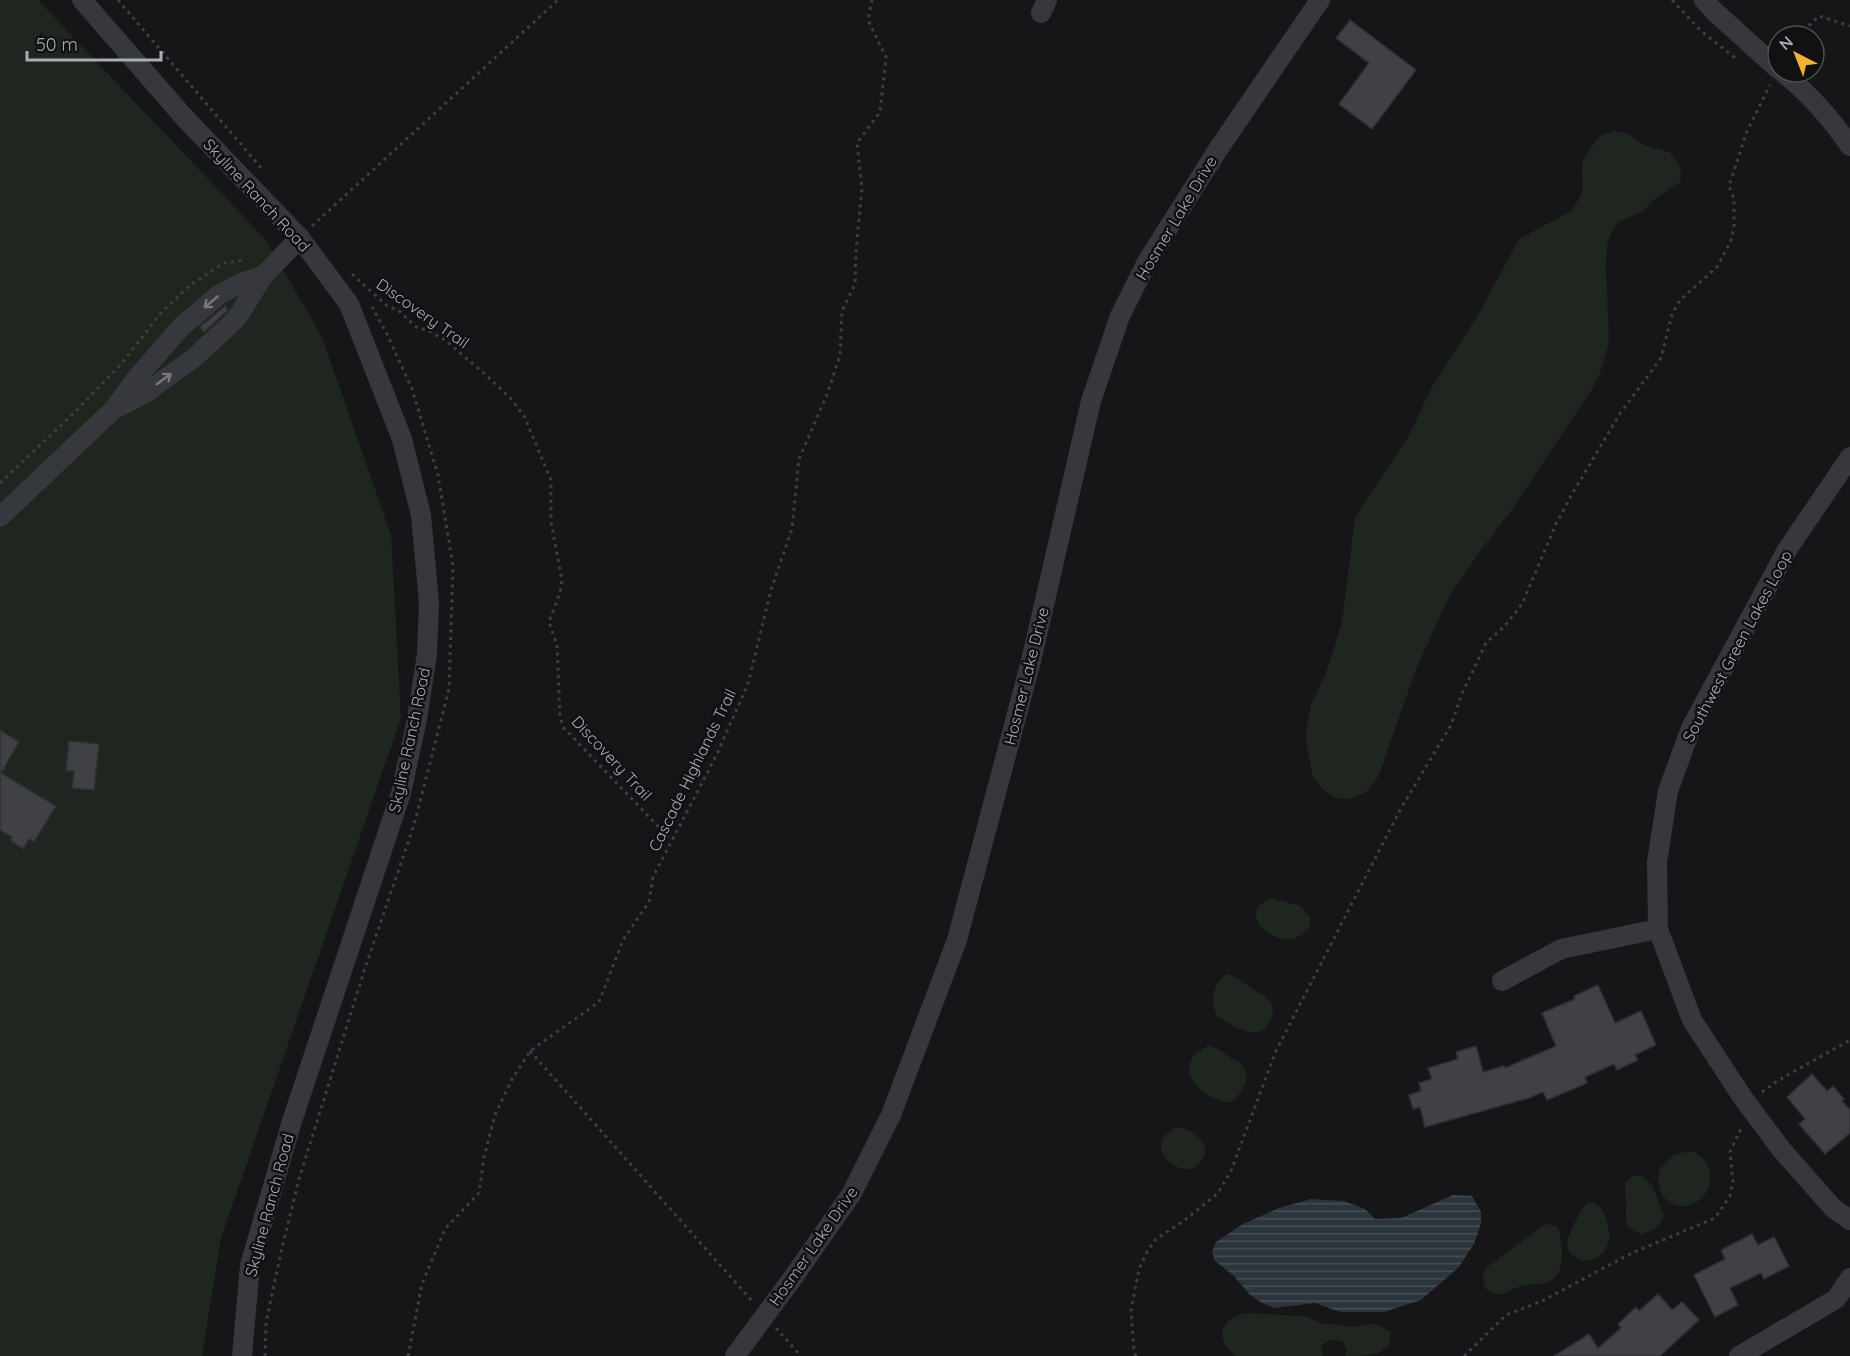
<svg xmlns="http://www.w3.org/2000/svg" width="1850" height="1356" viewBox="0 0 1850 1356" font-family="Quicksand,sans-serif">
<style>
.green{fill:#1e261f}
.water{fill:url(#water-rules)}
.building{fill:#404145;stroke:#303034;stroke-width:1.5}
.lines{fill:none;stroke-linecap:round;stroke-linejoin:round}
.path{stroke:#3d3f44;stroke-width:3;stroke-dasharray:3 4.5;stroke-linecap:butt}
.minor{stroke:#37383d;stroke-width:20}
.oneway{stroke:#757881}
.labels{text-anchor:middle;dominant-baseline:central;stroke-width:5;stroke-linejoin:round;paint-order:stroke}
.street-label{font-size:16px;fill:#a8adb8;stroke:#111113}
</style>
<defs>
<pattern id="water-rules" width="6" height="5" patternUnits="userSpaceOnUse" patternTransform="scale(1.5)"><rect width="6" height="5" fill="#2c353c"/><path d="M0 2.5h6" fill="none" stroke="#485056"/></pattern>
</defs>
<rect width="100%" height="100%" fill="#161618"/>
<!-- green -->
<path class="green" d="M 0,0 L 38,0 L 266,240 L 322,337 L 391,535 L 401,718 L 221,1238 L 202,1356 L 0,1356 Z
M 1614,131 L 1628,134 L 1644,145 L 1671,153 L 1681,169 L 1680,182 L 1652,201 L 1643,211 L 1618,222 L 1611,233 L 1607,246 L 1606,266 L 1609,343 L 1600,373 L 1592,389 L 1513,508 L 1482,549 L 1449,596 L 1415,672 L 1378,777 L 1366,792 L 1350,799 L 1336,798 L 1323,789 L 1313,778 L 1305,736 L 1311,705 L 1326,673 L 1342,622 L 1355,517 L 1407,439 L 1432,387 L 1481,310 L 1519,239 L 1571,211 L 1580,197 L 1583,186 L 1582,172 L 1583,159 L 1600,136 Z
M 1271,898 L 1301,906 L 1311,919 L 1308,929 C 1303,933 1298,938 1292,939 C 1272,942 1235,916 1271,898 Z
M 1226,974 C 1236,976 1240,980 1247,985 C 1269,999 1282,1002 1266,1029 C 1247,1038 1232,1025 1216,1015 C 1210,999 1213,985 1226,974 Z
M 1208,1046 C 1217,1047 1222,1052 1230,1057 C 1232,1059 1236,1059 1238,1061 C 1255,1074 1243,1093 1231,1102 C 1201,1102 1167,1064 1208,1046 Z
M 1177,1127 C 1194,1130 1213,1144 1201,1162 C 1187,1184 1135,1148 1177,1127 Z
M 1690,1151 C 1700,1154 1706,1160 1709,1170 C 1718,1204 1669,1222 1659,1187 C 1658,1182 1659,1174 1659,1169 L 1674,1155 Z
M 1641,1175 L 1652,1185 L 1664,1216 C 1661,1226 1651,1232 1641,1234 C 1622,1225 1626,1222 1626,1204 C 1626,1188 1619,1178 1641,1175 Z
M 1588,1202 L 1594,1203 C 1602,1208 1605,1213 1607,1222 C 1608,1228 1611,1235 1609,1241 C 1603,1262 1577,1269 1567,1247 C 1568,1235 1579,1210 1588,1202 Z
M 1545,1224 L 1557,1226 L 1559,1230 C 1562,1247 1568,1278 1544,1283 C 1537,1285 1528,1284 1521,1286 C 1513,1288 1506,1295 1498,1294 C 1482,1294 1480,1277 1487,1267 Z
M 1245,1313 L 1305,1316 L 1321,1323 L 1351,1327 L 1376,1324 L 1390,1331 C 1396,1356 1365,1356 1345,1356 L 1347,1350 L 1344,1343 C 1336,1337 1325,1340 1321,1348 L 1323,1356 L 1236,1356 C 1214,1339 1219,1321 1245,1313 Z"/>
<!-- water -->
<path class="water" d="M 1453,1195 L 1472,1196 L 1481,1212 L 1481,1223 L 1474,1244 L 1458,1268 L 1421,1300 L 1384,1312 L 1340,1312 L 1315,1303 L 1274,1308 L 1262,1303 L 1250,1295 L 1234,1276 L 1215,1261 L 1212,1252 L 1216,1242 L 1243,1224 L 1279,1208 L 1311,1199 L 1344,1201 L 1365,1209 L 1375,1219 L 1401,1218 Z"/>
<!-- building -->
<path class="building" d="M 1350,20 L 1416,70 L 1372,129 L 1339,104 L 1369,63 L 1336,38 Z
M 225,306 L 228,310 L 204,332 L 200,327 Z
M 0,730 L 19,742 L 1,773 L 56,806 L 34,842 L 29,839 L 23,849 L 10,840 L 12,837 L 0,830 Z
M 69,741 L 99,744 L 94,790 L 72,788 L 74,771 L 66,771 Z
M 1598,985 L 1615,1023 L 1641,1011 L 1656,1045 L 1635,1055 L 1638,1060 L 1617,1070 L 1614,1064 L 1585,1077 L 1587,1083 L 1547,1100 L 1543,1092 L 1529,1098 L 1425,1127 L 1420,1107 L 1413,1109 L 1409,1095 L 1421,1091 L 1419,1083 L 1432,1079 L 1428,1068 L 1458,1059 L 1456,1052 L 1476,1046 L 1483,1072 L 1504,1066 L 1505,1068 L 1556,1046 L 1542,1013 L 1575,999 L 1574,996 Z
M 1812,1074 L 1827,1091 L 1833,1086 L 1844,1099 L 1842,1101 L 1850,1110 L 1850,1133 L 1825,1154 L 1799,1124 L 1805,1119 L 1787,1097 Z
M 1752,1234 L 1758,1245 L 1774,1237 L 1789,1266 L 1764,1279 L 1761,1273 L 1730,1288 L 1738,1305 L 1715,1317 L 1694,1275 L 1725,1259 L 1721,1250 Z
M 1658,1294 L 1672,1310 L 1682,1302 L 1699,1320 L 1660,1356 L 1554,1356 L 1589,1334 L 1598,1348 L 1621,1328 L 1618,1324 L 1636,1307 L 1639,1311 Z"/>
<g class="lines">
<!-- path -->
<path class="path" d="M 118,0 L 262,169
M 1672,0 L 1701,31 L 1738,60
M 1798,36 L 1819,16 L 1850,26
M 312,226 L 558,0
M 352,274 L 387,306 L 398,310 L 416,327 L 429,331 L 445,340 L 486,375 L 511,399 L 524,416 L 551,480 L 551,522 L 562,580 L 560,593 L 549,622 L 557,645 L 560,717 L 564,728 L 671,840
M 0,483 L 73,414 L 121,364 L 161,313 L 190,285 L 224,263 L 246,260
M 530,1051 L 752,1301
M 1762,1092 L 1779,1080 L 1850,1040
M 776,1328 L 801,1356
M 265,1356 L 266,1323 L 281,1252 L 299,1179 L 366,965 L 414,825 L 449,689 L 453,566 L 438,475 L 412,389 L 387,334 L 372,307
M 408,1356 L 422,1284 L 445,1229 L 479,1193 L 484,1157 L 495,1115 L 511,1081 L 530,1051 L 599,1002 L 623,940 L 649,902 L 653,877 L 717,754 L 748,684 L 771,590 L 792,529 L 799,459 L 828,392 L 840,355 L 842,311 L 855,284 L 856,251 L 862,188 L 857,143 L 880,112 L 886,57 L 868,20 L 872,0
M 1136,1356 L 1134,1350 L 1131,1310 L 1139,1269 L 1147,1252 L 1155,1240 L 1185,1220 L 1218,1193 L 1231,1171 L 1276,1051 L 1400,810 L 1451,725 L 1462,694 L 1486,643 L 1504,627 L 1522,604 L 1556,524 L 1571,496 L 1619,415 L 1661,358 L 1672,314 L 1680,300 L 1717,267 L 1730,243 L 1734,228 L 1734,199 L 1729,186 L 1747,131 L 1770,85
M 1464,1356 L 1506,1315 L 1542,1301 L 1632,1253 L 1715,1218 L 1730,1196 L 1733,1181 L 1730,1152 L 1742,1126"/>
<!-- minor -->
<path class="minor" d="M 82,0 L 183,116 L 300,238 L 349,304 L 402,439 L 421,515 L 429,603 L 427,654 L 417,719 L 401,793 L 292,1121 L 250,1265 L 242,1356
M 1704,0 L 1715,12 L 1778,69
M 1041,13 L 1047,0
M 1782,72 C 1810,94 1830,117 1850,146
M 119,407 L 147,392 L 195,357 L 237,318 L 263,276 L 300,238
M 1850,457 L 1787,550 L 1691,728 L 1668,791 L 1657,862 L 1658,929 L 1692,1020 L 1743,1098 L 1781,1149 L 1833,1208 L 1850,1220
M 0,517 L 114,409 L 135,380 L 181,327 L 220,294 L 243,282 L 263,276
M 1502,981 L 1561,949 L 1658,929
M 735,1356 L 792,1279 L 852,1193 L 891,1115 L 957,940 L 1031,661 L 1091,401 L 1120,316 L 1148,260 L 1217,151 L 1320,0
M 1739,1356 L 1836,1299 L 1850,1278"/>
</g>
<!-- one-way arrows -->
<defs><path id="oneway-shaft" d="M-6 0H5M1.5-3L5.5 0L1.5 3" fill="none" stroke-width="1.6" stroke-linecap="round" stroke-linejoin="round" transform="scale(1.5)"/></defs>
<g class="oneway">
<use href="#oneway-shaft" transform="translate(211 302) rotate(140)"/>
<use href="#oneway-shaft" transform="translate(164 379) rotate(-36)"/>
</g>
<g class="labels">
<!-- street labels -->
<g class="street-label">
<text transform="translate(257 195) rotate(47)">Skyline Ranch Road</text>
<text transform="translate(1176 218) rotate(-59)">Hosmer Lake Drive</text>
<text transform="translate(423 313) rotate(35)">Discovery Trail</text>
<text transform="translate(1737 646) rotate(-62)">Southwest Green Lakes Loop</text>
<text transform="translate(1026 676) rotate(-76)">Hosmer Lake Drive</text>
<text transform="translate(409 740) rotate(-78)">Skyline Ranch Road</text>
<text transform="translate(612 758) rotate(47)">Discovery Trail</text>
<text transform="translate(692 770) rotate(-64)">Cascade Highlands Trail</text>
<text transform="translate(269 1205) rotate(-75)">Skyline Ranch Road</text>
<text transform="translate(813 1246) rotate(-55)">Hosmer Lake Drive</text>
</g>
</g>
<!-- north arrow -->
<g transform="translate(1796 54) rotate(318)"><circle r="28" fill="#111113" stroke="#4d4f55" stroke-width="1.5"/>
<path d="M0-4.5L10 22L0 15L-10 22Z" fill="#f2b134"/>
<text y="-9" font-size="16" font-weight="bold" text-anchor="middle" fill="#a8adb8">N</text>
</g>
<!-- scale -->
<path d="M27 51v9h134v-9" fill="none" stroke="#a8adb8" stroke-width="3"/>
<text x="36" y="51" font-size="18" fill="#a8adb8" stroke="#111113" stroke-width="4.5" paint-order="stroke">50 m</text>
</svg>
